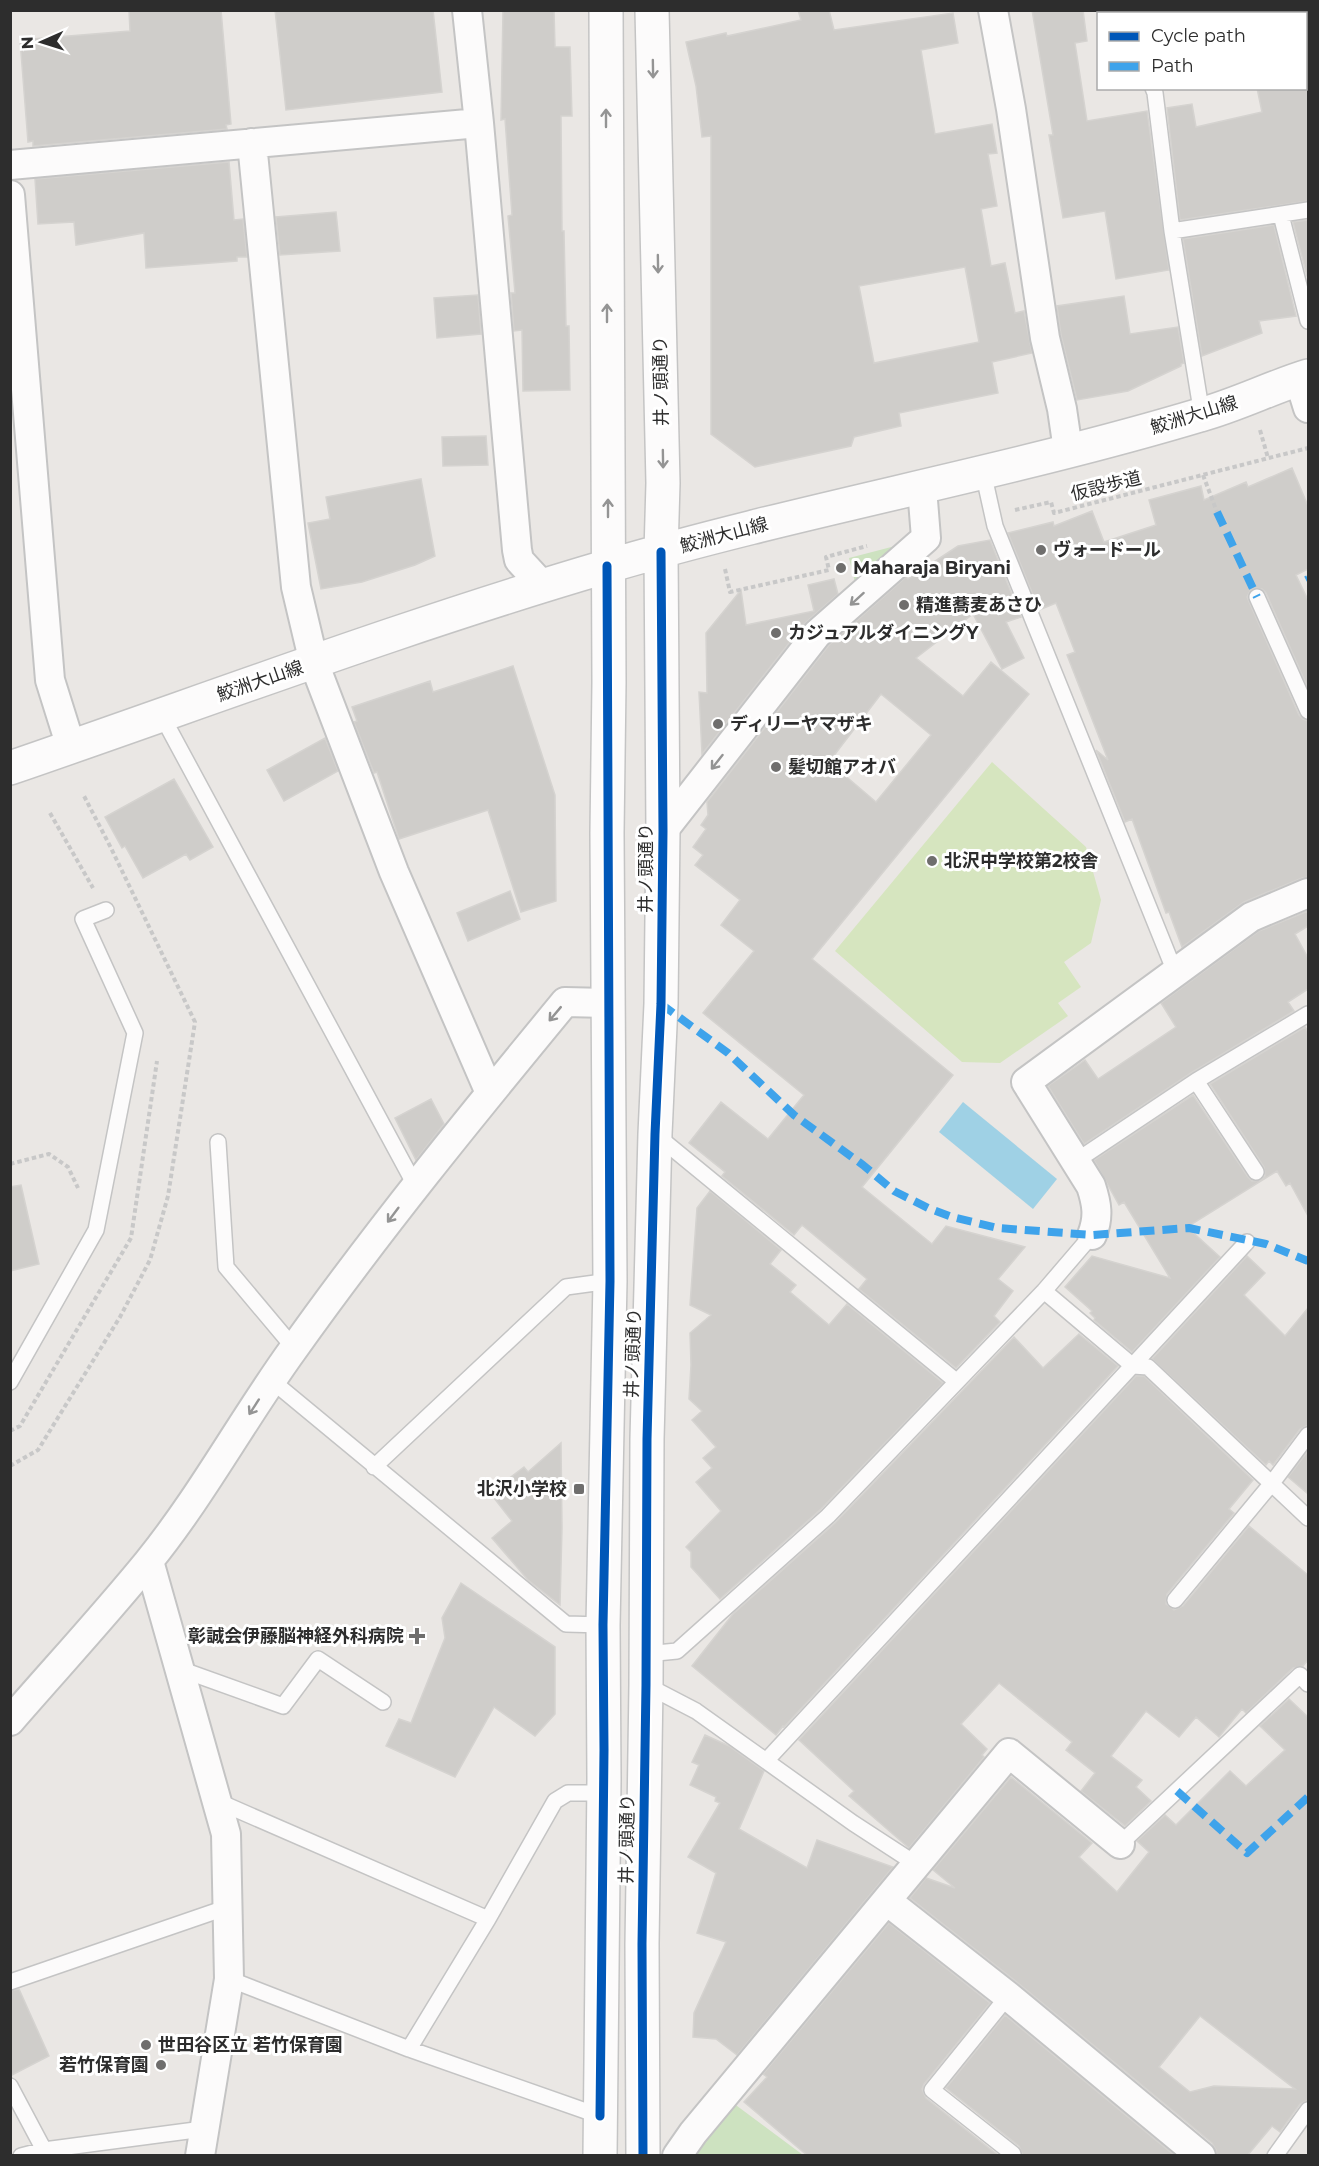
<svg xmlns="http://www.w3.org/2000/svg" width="1319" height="2166" viewBox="0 0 1319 2166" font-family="Montserrat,'Noto Sans JP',sans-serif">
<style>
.green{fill:#cde2c0}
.pitch{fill:#d6e5bf}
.water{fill:#9fd1e5}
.building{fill:#cfcdca;stroke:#d5d3d0;stroke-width:1.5;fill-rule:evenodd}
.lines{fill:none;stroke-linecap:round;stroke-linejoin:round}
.service-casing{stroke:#c4c4c4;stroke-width:18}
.minor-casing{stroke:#c4c4c4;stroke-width:32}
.secondary-casing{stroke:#c4c4c4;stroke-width:36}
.path{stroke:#c8c8c8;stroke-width:4;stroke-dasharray:4.5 3;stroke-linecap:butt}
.service{stroke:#fcfbfb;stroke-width:15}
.minor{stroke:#fcfbfb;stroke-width:28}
.secondary{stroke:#fcfbfb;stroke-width:33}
.quiet{stroke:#3ea3eb;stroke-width:8;stroke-dasharray:15 8;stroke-linecap:butt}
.cycleway-casing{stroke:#fff;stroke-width:13}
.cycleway{stroke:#0057b8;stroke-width:9}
.oneway{stroke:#949494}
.poi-dot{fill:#6f6e6d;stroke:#fff;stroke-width:2}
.labels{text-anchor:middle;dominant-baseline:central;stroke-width:6;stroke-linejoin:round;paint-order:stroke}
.street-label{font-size:18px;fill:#2d2d2d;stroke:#fff}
.poi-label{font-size:18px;font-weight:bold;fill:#2d2d2d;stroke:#fff;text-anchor:start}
</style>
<rect width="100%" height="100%" fill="#eae7e4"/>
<!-- green -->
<path class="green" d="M 899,545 L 856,586 L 849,558 Z
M 729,2100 L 803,2155 L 685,2156 Z"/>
<!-- pitch -->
<path class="pitch" d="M 992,762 L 1086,847 L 1101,900 L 1091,943 L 1064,962 L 1081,987 L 1058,1003 L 1068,1016 L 1000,1063 L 962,1062 L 835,951 Z"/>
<!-- water -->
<path class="water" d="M 963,1102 L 1057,1179 L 1033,1209 L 939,1132 Z"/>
<!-- building -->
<path class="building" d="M 129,10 L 221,10 L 231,124 L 226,125 L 227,129 L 33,146 L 33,141 L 28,142 L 20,40 L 130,31 Z
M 275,10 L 433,10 L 442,92 L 286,110 Z
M 503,10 L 554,10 L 555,47 L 570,47 L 572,116 L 561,116 L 562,231 L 564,231 L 566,326 L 569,326 L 570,390 L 523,391 L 522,330 L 514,331 L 511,293 L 515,293 L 508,216 L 512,215 L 505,119 L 501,120 Z
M 798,10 L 829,10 L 834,30 L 953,13 L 958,43 L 921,50 L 935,134 L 992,124 L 997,153 L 988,154 L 997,206 L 981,209 L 991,266 L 1005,263 L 1015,313 L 1024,311 L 1032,353 L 992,362 L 998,393 L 899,413 L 901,426 L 854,437 L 851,446 L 755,467 L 711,434 L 711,136 L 702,137 L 696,86 L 686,42 L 726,33 L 727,36 L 801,20 ZM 965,267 L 979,342 L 874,363 L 859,286 Z
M 1032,10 L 1083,10 L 1087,41 L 1075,43 L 1087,121 L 1147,111 L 1169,270 L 1116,279 L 1105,211 L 1063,218 L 1049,135 L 1053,135 Z
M 1257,88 L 1308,88 L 1308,201 L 1180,220 L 1167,108 L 1192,104 L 1196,127 L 1262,112 Z
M 229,162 L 234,220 L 243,219 L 247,257 L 237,257 L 237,261 L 146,268 L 144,233 L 76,245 L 74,222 L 38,224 L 35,179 Z
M 336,212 L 340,251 L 280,255 L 276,217 Z
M 1308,220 L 1308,276 L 1307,276 L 1293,222 Z
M 1274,225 L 1296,316 L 1259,321 L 1262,333 L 1202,356 L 1183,239 Z
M 478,295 L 481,334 L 437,338 L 434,298 Z
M 1124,296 L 1130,334 L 1178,327 L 1184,363 L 1181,364 L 1181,366 L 1128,391 L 1077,400 L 1061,335 L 1057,306 Z
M 486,436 L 488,465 L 443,466 L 442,437 Z
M 1292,468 L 1308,506 L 1308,569 L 1296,575 L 1308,600 L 1308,688 L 1266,593 L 1262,589 L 1254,588 L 1250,591 L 1247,597 L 1299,715 L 1303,719 L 1308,721 L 1308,877 L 1302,878 L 1244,902 L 1182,947 L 1169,912 L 1166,913 L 1132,819 L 1125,822 L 1096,750 L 1108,760 L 1067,655 L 1075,652 L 1056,603 L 1039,610 L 1008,533 L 1053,522 L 1054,526 L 1092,511 L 1104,542 L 1156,525 L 1149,500 L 1201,486 L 1204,500 L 1246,482 L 1248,487 Z
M 421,479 L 435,556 L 415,565 L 362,582 L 321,589 L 308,523 L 330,519 L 326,497 Z
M 990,540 L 1021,617 L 1006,622 L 1024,658 L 1002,669 L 973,614 L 916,658 L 963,696 L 991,662 L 1029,694 L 812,959 L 953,1075 L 862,1187 L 932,1244 L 946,1226 L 1025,1247 L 998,1279 L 1013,1291 L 994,1316 L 1000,1322 L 956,1368 L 859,1289 L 867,1279 L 802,1225 L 794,1235 L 722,1176 L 725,1172 L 689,1143 L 721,1102 L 768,1139 L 804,1095 L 703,1013 L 754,951 L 721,925 L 740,900 L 695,865 L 703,855 L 693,847 L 706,829 L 701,825 L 708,815 L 707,802 L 829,645 L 906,577 L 908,579 L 958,546 ZM 881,694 L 931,735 L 876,802 L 829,762 Z
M 834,579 L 838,594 L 804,624 L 702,754 L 699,692 L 707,693 L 706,633 L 741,590 L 746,625 L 814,611 L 808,585 Z
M 513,666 L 555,795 L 556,901 L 521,912 L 488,810 L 399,839 L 377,772 L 374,773 L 354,722 L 357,721 L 352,707 L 430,681 L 433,692 Z
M 325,738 L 338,771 L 284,801 L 267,770 Z
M 174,779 L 213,847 L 190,860 L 186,854 L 143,878 L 125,846 L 122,848 L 105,817 Z
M 510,891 L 520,919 L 468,941 L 457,913 Z
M 1308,911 L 1308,926 L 1295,934 L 1308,958 L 1308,989 L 1288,1002 L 1294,1011 L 1191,1073 L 1084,1144 L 1048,1086 L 1085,1060 L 1098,1079 L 1176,1027 L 1161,1003 L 1259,931 Z
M 1305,1027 L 1308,1032 L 1308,1216 L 1290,1183 L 1286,1186 L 1277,1171 L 1187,1227 L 1220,1257 L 1132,1352 L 1094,1320 L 1095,1318 L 1090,1313 L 1092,1311 L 1065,1287 L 1092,1256 L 1170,1278 L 1124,1202 L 1119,1205 L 1094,1160 L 1193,1095 L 1248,1177 L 1252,1181 L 1261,1180 L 1265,1176 L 1264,1167 L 1210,1084 Z
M 431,1099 L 444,1124 L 416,1160 L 395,1118 Z
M 21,1185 L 39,1264 L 10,1271 L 10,1187 Z
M 710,1191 L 781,1250 L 770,1264 L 796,1285 L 790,1292 L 829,1325 L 847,1304 L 943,1383 L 821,1509 L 720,1599 L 691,1567 L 691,1552 L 686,1547 L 721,1511 L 696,1482 L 712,1468 L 703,1458 L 716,1447 L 692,1420 L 702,1411 L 689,1399 L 691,1365 L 690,1333 L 711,1315 L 690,1305 L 697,1208 Z
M 1247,1256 L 1265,1273 L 1244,1295 L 1285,1336 L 1308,1308 L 1308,1425 L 1300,1429 L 1273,1465 L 1269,1461 L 1266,1465 L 1152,1359 Z
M 1079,1334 L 1118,1366 L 784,1727 L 783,1726 L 776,1735 L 692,1666 L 733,1614 L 835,1523 L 1014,1337 L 1043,1368 Z
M 1136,1376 L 1144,1376 L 1253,1480 L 1229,1509 L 1234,1513 L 1167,1594 L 1166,1604 L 1174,1610 L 1183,1606 L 1249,1526 L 1308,1575 L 1308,1660 L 1303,1666 L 1293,1668 L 1246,1713 L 1242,1709 L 1219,1737 L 1196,1717 L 1179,1737 L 1146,1711 L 1111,1756 L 1142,1780 L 1136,1787 L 1151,1801 L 1125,1826 L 1081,1791 L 1095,1773 L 1066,1750 L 1072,1742 L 999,1683 L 961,1724 L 987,1749 L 982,1755 L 984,1757 L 909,1848 L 849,1796 L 854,1791 L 799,1740 Z
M 561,1443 L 562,1528 L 560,1605 L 528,1580 L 492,1538 L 512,1521 L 490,1493 L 524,1467 L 528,1472 Z
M 1308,1451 L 1308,1494 L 1288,1477 Z
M 461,1583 L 555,1647 L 555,1714 L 535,1736 L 494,1707 L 455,1777 L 386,1746 L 399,1719 L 411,1723 L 445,1638 L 442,1618 Z
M 1289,1699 L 1308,1717 L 1308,2100 L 1300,2104 L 1280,2132 L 1272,2126 L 1247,2156 L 1217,2156 L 1216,2150 L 1212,2143 L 1018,1983 L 910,1898 L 926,1878 L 955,1888 L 933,1870 L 1011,1777 L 1092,1843 L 1079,1857 L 1117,1892 L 1149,1852 L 1137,1841 L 1165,1815 L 1176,1825 L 1230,1771 L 1246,1786 L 1285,1750 L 1260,1726 ZM 1200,2016 L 1295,2089 L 1214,2086 L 1190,2092 L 1159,2067 Z
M 705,1735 L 729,1746 L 764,1771 L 739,1829 L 807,1868 L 817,1840 L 893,1867 L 737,2055 L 716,2039 L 693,2037 L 694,2013 L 726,1942 L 697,1933 L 716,1873 L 688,1857 L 720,1803 L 715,1801 L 716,1797 L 690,1785 L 699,1765 L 692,1762 Z
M 889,1923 L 990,2003 L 924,2084 L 922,2089 L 926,2098 L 999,2156 L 808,2156 L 744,2102 L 767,2077 L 763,2074 Z
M 19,1989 L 49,2056 L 10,2076 L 10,1991 Z
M 1005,2015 L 1175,2156 L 1023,2156 L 1019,2146 L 946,2088 Z"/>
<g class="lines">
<defs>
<path id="service" d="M 1306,44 L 1308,43
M 1153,88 L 1155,93 L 1172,231 L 1202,415
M 1281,215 L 1308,321
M 1172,231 L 1308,210
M 983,472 L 995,526 L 1175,972
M 1257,597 L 1308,711
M 162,716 L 415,1185
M 1196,1081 L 1256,1172
M 655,1134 L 956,1381
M 218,1142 L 226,1267 L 294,1348
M 1076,1161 L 1196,1081 L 1308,1014
M 1044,1291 L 1133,1366 L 1148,1367 L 1308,1518
M 271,1380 L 566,1624 L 603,1625
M 10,1382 L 96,1230 L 135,1033 L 83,919 L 106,910
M 374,1467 L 566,1287 L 610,1281
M 1175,1600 L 1272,1483 L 1308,1435
M 646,1654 L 677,1651 L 828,1516 L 1044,1291 L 1092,1235
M 180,1669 L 283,1706 L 318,1659 L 383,1702
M 646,1685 L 696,1711 L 853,1823 L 916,1864
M 766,1761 L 1247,1242
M 217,1801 L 488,1919
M 1120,1844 L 1300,1675 L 1308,1684
M 229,1979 L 409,2049 L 600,2116
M 10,1982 L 228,1907
M 1008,1996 L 932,2090 L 1013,2154
M 409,2049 L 488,1919 L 555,1801 L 568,1793 L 604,1793
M 10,2086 L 44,2150
M 21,2156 L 44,2150 L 203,2129
M 1275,2156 L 1308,2110"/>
<path id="minor" d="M 467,10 L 479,123 L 517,550 L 519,560 L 543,586
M 993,10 L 1011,109 L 1045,338 L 1062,409 L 1068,450
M 1122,14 L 1122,10
M 252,143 L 296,587 L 314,663 L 394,872 L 490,1093
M 10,165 L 479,123
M 10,195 L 50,680 L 71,747
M 1299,379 L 1308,408
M 663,831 L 817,634 L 926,538 L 922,488
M 1092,1235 C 1099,1217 1097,1204 1091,1186 L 1026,1082 L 1251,917 L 1308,893
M 149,1561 L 226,1834 L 229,1979 L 200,2156
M 10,1721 C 56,1668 104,1616 148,1562 C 201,1497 243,1419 292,1351 C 378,1230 471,1116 565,1002 L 607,1003
M 887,1901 L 1008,1996 L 1201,2156
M 677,2156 L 693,2133 L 1009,1753 L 1120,1844"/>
<path id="secondary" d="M 10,768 C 208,700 404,626 605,567 C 801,509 1003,474 1200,415 C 1237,405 1272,387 1308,376
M 600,2156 L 604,1779 L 603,1625 L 610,1281 L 607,833 L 609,683 L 606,10
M 643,2156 L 642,1944 L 646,1685 L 647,1439 L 655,1134 L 661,1004 L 663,831 L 661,552 L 663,483 L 652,10"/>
</defs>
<!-- service casing -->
<use href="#service" class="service-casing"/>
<!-- minor casing -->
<use href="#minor" class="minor-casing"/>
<!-- secondary casing -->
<use href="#secondary" class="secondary-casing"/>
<!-- path -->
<path class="path" d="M 1260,430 L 1268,458
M 1203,475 L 1217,512
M 1015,510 L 1051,502 L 1054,513 L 1308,448
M 725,569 L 730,592 L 829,570 L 826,557 L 867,546
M 50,813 L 93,888
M 10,1164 L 49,1154 L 68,1167 L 78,1188
M 10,1431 L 20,1426 L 131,1238 L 157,1061
M 10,1466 L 38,1450 L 120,1317 L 150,1260 L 168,1196 L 195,1022 L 111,848 L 83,794"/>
<!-- service -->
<use href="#service" class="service"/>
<!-- minor -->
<use href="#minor" class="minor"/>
<!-- secondary -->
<use href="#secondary" class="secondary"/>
<!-- quiet -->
<path class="quiet" d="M 1217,512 L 1257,597
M 1306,580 L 1308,579
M 661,1004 L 728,1053 L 794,1115 L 863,1165 L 894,1191 L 928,1208 L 952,1217 L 998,1228 L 1092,1235 L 1189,1228 L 1266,1244 L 1308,1261
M 1177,1791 L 1247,1853 L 1308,1797"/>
<defs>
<path id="cycleway" d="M 600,2116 L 604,1750 L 603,1625 L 610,1281 L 607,566
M 643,2156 L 642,1944 L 646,1685 L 647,1439 L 655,1134 L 661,1004 L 663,831 L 661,552"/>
</defs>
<!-- cycleway casing -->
<use href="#cycleway" class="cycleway-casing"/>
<!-- cycleway -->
<use href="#cycleway" class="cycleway"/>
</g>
<!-- one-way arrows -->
<defs><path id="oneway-shaft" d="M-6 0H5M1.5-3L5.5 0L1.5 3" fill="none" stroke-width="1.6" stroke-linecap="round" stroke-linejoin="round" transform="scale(1.5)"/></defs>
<g class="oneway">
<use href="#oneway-shaft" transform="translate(653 69) rotate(89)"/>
<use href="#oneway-shaft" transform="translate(606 118) rotate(-90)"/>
<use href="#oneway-shaft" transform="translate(658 264) rotate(89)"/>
<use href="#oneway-shaft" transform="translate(607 313) rotate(-90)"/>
<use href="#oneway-shaft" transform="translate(663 459) rotate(89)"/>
<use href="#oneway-shaft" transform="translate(608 508) rotate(-90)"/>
<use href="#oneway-shaft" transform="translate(857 599) rotate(138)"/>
<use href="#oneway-shaft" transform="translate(717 762) rotate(128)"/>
<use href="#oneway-shaft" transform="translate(555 1014) rotate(130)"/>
<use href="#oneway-shaft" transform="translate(393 1215) rotate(127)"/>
<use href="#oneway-shaft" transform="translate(254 1407) rotate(123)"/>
</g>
<!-- markers -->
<g class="poi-dot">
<circle cx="1041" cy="550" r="6"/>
<circle cx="841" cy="568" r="6"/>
<circle cx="904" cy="605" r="6"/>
<circle cx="776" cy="633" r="6"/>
<circle cx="718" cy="724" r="6"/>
<circle cx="776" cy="767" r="6"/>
<circle cx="932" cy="861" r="6"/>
<rect x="573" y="1483" width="12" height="12" rx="3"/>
<path d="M414 1627h6v6h6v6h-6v6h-6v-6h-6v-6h6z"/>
<circle cx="146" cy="2045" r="6"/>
<circle cx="161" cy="2065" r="6"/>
</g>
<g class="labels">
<!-- street labels -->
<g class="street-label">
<text transform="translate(661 381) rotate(-91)">井ノ頭通り</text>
<text transform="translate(1194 415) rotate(-17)">鮫洲大山線</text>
<text transform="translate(1106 486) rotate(-14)">仮設歩道</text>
<text transform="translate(724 535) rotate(-15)">鮫洲大山線</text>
<text transform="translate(260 681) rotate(-19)">鮫洲大山線</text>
<text transform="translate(646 868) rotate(-90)">井ノ頭通り</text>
<text transform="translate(633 1353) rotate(-88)">井ノ頭通り</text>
<text transform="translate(627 1839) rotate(-89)">井ノ頭通り</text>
</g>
<!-- poi labels -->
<g class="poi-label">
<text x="1053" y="550">ヴォードール</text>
<text x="853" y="568">Maharaja Biryani</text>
<text x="916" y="605">精進蕎麦あさひ</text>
<text x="788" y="633">カジュアルダイニングY</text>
<text x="730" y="724">ディリーヤマザキ</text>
<text x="788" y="767">髪切館アオバ</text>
<text x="944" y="861">北沢中学校第2校舎</text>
<text x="567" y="1489" text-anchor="end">北沢小学校</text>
<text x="404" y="1636" text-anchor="end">彰誠会伊藤脳神経外科病院</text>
<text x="158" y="2045">世田谷区立 若竹保育園</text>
<text x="149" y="2065" text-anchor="end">若竹保育園</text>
</g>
</g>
<!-- border -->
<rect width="1319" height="2166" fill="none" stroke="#2d2d2d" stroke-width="24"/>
<!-- legend -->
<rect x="1097" y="12" width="210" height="78" fill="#ffffff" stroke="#ababab" stroke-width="1.5"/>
<rect x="1109" y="32" width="30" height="9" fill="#0057b8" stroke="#ababab" stroke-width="1.5"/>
<text x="1151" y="42" font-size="18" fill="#2d2d2d">Cycle path</text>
<rect x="1109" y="62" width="30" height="9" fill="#3ea3eb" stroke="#ababab" stroke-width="1.5"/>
<text x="1151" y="72" font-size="18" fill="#2d2d2d">Path</text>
<!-- north arrow -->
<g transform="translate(42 42) rotate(267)" stroke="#ffffff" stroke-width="4.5" paint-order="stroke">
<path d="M0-4.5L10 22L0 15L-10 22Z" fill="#2d2d2d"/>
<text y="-9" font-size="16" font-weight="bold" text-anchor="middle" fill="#2d2d2d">N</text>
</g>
</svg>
